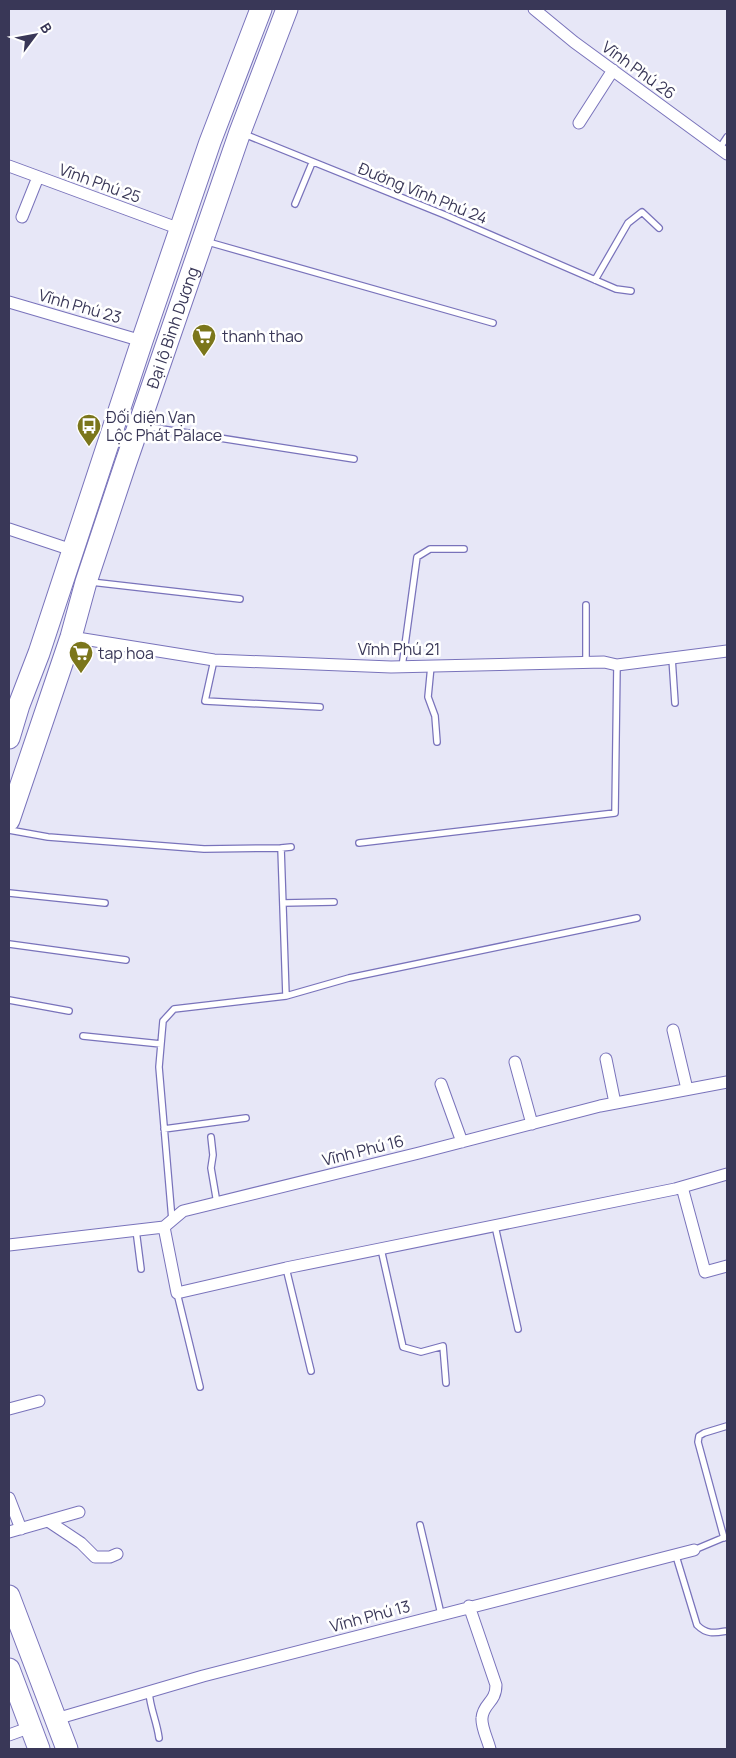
<svg xmlns="http://www.w3.org/2000/svg" width="736" height="1758" viewBox="0 0 736 1758" font-family="Manrope,sans-serif">
<style>
.lines{fill:none;stroke-linecap:round;stroke-linejoin:round}
.lane-casing{stroke:#7973bb;stroke-width:8}
.street-casing{stroke:#7973bb;stroke-width:13}
.highway-casing{stroke:#7973bb;stroke-width:23}
.lane{stroke:#fff;stroke-width:5.5}
.street{stroke:#fff;stroke-width:11}
.highway{stroke:#fff;stroke-width:21}
.labels{text-anchor:middle;dominant-baseline:central;stroke-width:5;stroke-linejoin:round;paint-order:stroke}
.street-label{font-size:16px;fill:#393757;stroke:#fff}
.poi-label{font-size:16px;fill:#393757;stroke:#fff;text-anchor:start}
</style>
<rect width="100%" height="100%" fill="#e7e7f7"/>
<g class="lines">
<defs>
<path id="lane" d="M 244,134 L 445,215 L 616,289 L 631,291
M 719,149 L 727,137
M 295,204 L 312,163
M 208,242 L 493,323
M 595,280 L 628,223 L 642,212 L 659,228
M 143,426 L 354,459
M 91,582 L 240,599
M 586,605 L 586,662
M 672,658 L 675,703
M 214,660 L 205,701 L 320,707
M 431,666 L 428,697 L 435,716 L 437,742
M 402,667 L 417,557 L 430,549 L 464,549
M 9,830 L 48,837 L 204,849 L 281,848 L 286,996 L 349,978 L 637,918
M 359,843 L 615,813 L 617,665
M 281,848 L 291,847
M 9,893 L 105,903
M 283,903 L 334,902
M 9,944 L 126,960
M 9,1000 L 69,1011
M 83,1036 L 161,1044
M 164,1129 L 246,1118
M 211,1137 L 213,1155 L 211,1168 L 217,1203
M 172,1220 L 159,1067 L 163,1021 L 174,1009 L 286,996
M 495,1226 L 518,1329
M 136,1230 L 141,1269
M 381,1249 L 403,1347 L 421,1352 L 443,1346 L 446,1383
M 286,1268 L 311,1371
M 177,1293 L 200,1387
M 420,1525 L 441,1614
M 724,1538 L 698,1442 L 699,1436 L 704,1433 L 727,1426
M 694,1550 L 725,1537
M 676,1556 L 697,1625 C 707,1635 715,1633 727,1631
M 149,1692 C 150,1708 157,1722 159,1738"/>
<path id="street" d="M 534,9 L 574,42 L 727,154
M 579,123 L 613,70
M 9,166 L 180,229
M 22,217 L 38,177
M 9,302 L 142,341
M 9,529 L 72,550
M 71,637 L 214,660 L 391,667 L 604,662 L 617,665 L 727,651
M 673,1030 L 687,1089
M 606,1059 L 615,1103
M 515,1062 L 532,1124
M 441,1084 L 462,1142
M 682,1187 L 705,1272 L 727,1266
M 164,1227 L 177,1293 L 286,1268 L 675,1189 L 727,1174
M 9,1245 L 164,1227 L 183,1211 L 419,1153 L 600,1106 L 727,1082
M 9,1409 L 39,1401
M 9,1498 L 21,1529
M 48,1521 L 81,1543 L 95,1557 L 110,1557 L 117,1554
M 9,1532 L 79,1512
M 469,1606 L 496,1685 C 496,1703 483,1703 482,1718 C 481,1727 488,1740 490,1749
M 56,1719 L 203,1676 L 694,1550
M 9,1735 L 31,1727"/>
<g id="highway">
<path d="M 9,738 L 19,705 L 39,653 L 142,341 L 210,142 L 261,9"/>
<path id="s1" d="M 9,820 L 71,637 L 86,582 L 125,465 L 240,132 L 287,9"/>
<path d="M 9,1596 L 67,1749"/>
<path d="M 9,1669 L 39,1749"/>
</g>
</defs>
<!-- lane casing -->
<use href="#lane" class="lane-casing"/>
<!-- street casing -->
<use href="#street" class="street-casing"/>
<!-- highway casing -->
<use href="#highway" class="highway-casing"/>
<!-- lane -->
<use href="#lane" class="lane"/>
<!-- street -->
<use href="#street" class="street"/>
<!-- highway -->
<use href="#highway" class="highway"/>
</g>
<!-- icons -->
<defs>
<symbol id="supermarket-pin" viewBox="-11 -11 22 30"><path d="M0 17L-7.5 6A9.5 9.5 0 1 1 7.5 6Z" fill="#7b761b" stroke="#fff"/><path d="M-6-5.5h2.5l.6 2H6L4.5 2H-2.5L-4.4-4H-6ZM-1.5 3.2a1.3 1.3 0 1 0 .1 0ZM3 3.2a1.3 1.3 0 1 0 .1 0Z" fill="#fff"/></symbol>
<symbol id="bus-pin" viewBox="-11 -11 22 30"><path d="M0 17L-7.5 6A9.5 9.5 0 1 1 7.5 6Z" fill="#7b761b" stroke="#fff"/><path d="M-5-6H5V4H4V6H2V4H-2V6H-4V4H-5ZM-3.5-4V0h7V-4ZM-3.5 1.2v1.5H-2V1.2ZM2 1.2v1.5H3.5V1.2Z" fill="#fff"/></symbol>
</defs>
<g fill-rule="evenodd">
<use href="#supermarket-pin" x="190" y="322" width="28" height="38"/>
<use href="#bus-pin" x="75" y="412" width="28" height="38"/>
<use href="#supermarket-pin" x="67" y="639" width="28" height="38"/>
</g>
<g class="labels">
<!-- street labels -->
<g class="street-label">
<text transform="translate(639 70) rotate(36)">Vĩnh Phú 26</text>
<text transform="translate(100 183) rotate(20)">Vĩnh Phú 25</text>
<text transform="translate(423 193) rotate(22)">Đường Vĩnh Phú 24</text>
<text transform="translate(80 306) rotate(16)">Vĩnh Phú 23</text>
<text stroke="none"><textPath href="#s1" startOffset="519">Đại lộ Bình Dương</textPath></text>
<text x="399" y="649">Vĩnh Phú 21</text>
<text transform="translate(363 1150) rotate(-14)">Vĩnh Phú 16</text>
<text transform="translate(370 1616) rotate(-15)">Vĩnh Phú 13</text>
</g>
<!-- poi labels -->
<g class="poi-label">
<text x="222" y="336">thanh thao</text>
<text x="106" y="417">Đối diện Vạn<tspan x="106" dy="18">Lộc Phát Palace</tspan></text>
<text x="98" y="653">tap hoa</text>
</g>
</g>
<!-- border -->
<rect width="736" height="1758" fill="none" stroke="#393757" stroke-width="20"/>
<!-- north arrow -->
<g transform="translate(35 35) rotate(58)" stroke="#ffffff" stroke-width="4" paint-order="stroke">
<path d="M0-4L9 19L0 12L-9 19Z" fill="#393757"/>
<text y="-8" font-size="14" font-weight="bold" text-anchor="middle" fill="#393757">B</text>
</g>
</svg>
